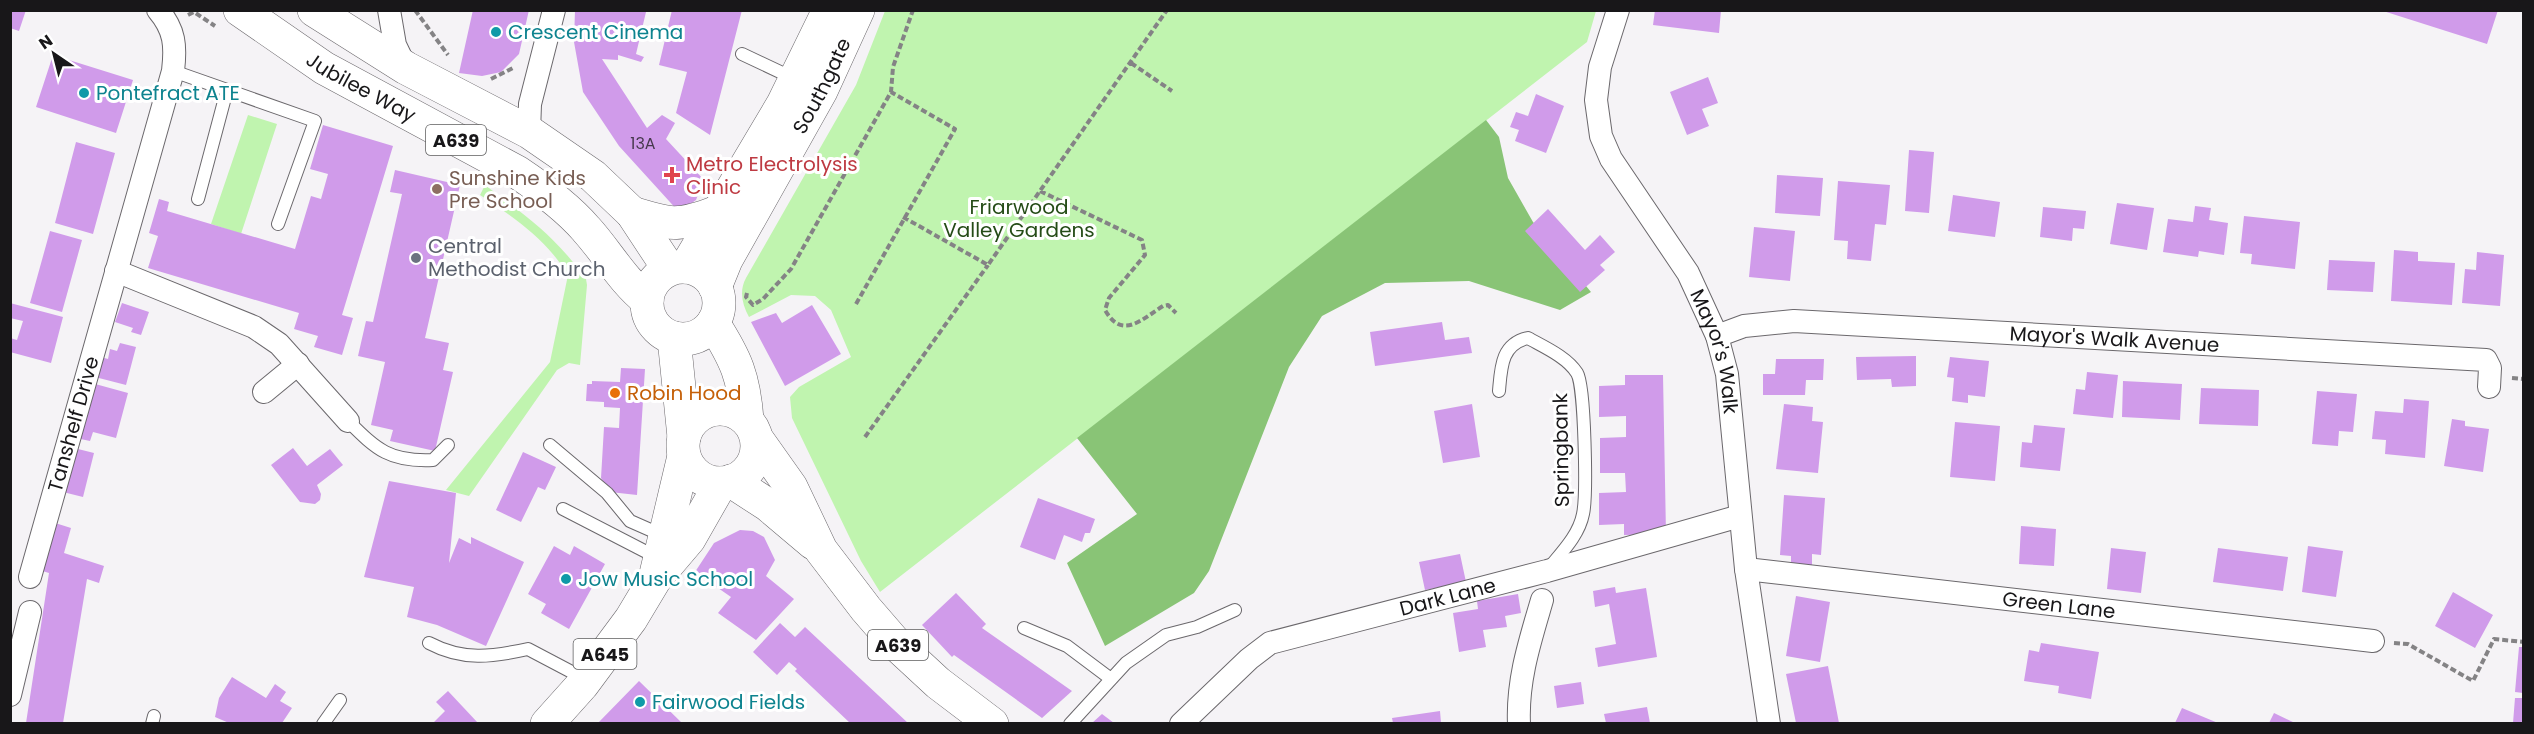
<svg xmlns="http://www.w3.org/2000/svg" width="2534" height="734" viewBox="0 0 2534 734" font-family="Poppins,sans-serif">
<style>
.green{fill:#c0f4af}
.forest{fill:#89c476}
.building{fill:#d09bea}
.lines{fill:none;stroke-linecap:round;stroke-linejoin:round}
.lane-casing{stroke:#6b686c;stroke-width:14}
.street-casing{stroke:#6b686c;stroke-width:24}
.primary-casing{stroke:#6b686c;stroke-width:34}
.highway-casing{stroke:#6b686c;stroke-width:34}
.path{stroke:#848385;stroke-width:4;stroke-dasharray:6 3;stroke-linecap:butt}
.lane{stroke:#fff;stroke-width:12}
.street{stroke:#fff;stroke-width:22}
.primary{stroke:#fff;stroke-width:33}
.highway{stroke:#fff;stroke-width:33}
.culture-dot{fill:#0f9aa8;stroke:#fff;stroke-width:2}
.health-dot{fill:#e0444e;stroke:#fff;stroke-width:2}
.education-dot{fill:#8d6e63;stroke:#fff;stroke-width:2}
.worship-dot{fill:#6b7280;stroke:#fff;stroke-width:2}
.food-dot{fill:#e8710a;stroke:#fff;stroke-width:2}
.labels{text-anchor:middle;dominant-baseline:central;stroke-width:6;stroke-linejoin:round;paint-order:stroke}
.number-label{font-size:16px;fill:#46384d}
.shield{fill:#fff;stroke:#5d5d5e;stroke-width:1.5}
.shield-label{font-size:18px;font-weight:bold;fill:#181719}
.culture-label{font-size:20px;fill:#0d838f;stroke:#fff;text-anchor:start}
.street-label{font-size:20px;fill:#181719;stroke:#fff}
.health-label{font-size:20px;fill:#be3a42;stroke:#fff;text-anchor:start}
.education-label{font-size:20px;fill:#785e54;stroke:#fff;text-anchor:start}
.park-label{font-size:20px;fill:#254c17;stroke:#fff}
.worship-label{font-size:20px;fill:#5b616d;stroke:#fff;text-anchor:start}
.food-label{font-size:20px;fill:#c56008;stroke:#fff;text-anchor:start}
</style>
<rect width="100%" height="100%" fill="#f5f3f6"/>
<!-- green -->
<path class="green" d="M 885,11 L 886,10 L 1596,11 L 1587,42 L 880,592 L 861,561 L 792,418 L 790,397 L 799,387 L 851,357 L 831,310 L 815,296 L 791,295 L 749,317 C 742,304 739,291 746,278 L 856,85 Z
M 248,115 L 277,124 L 241,234 L 211,224 Z
M 485,185 C 528,217 554,235 586,279 L 587,285 L 580,365 L 569,363 L 557,370 L 469,496 L 446,490 L 550,362 L 568,275 C 546,239 515,218 480,195 Z"/>
<!-- forest -->
<path class="forest" d="M 1486,120 L 1499,137 L 1508,178 L 1533,222 L 1591,292 L 1560,310 L 1469,281 L 1385,283 L 1322,316 L 1289,367 L 1209,571 L 1194,593 L 1105,646 L 1067,563 L 1137,514 L 1077,438 Z"/>
<!-- building -->
<path class="building" d="M 10,10 L 26,10 L 19,31 L 10,28 Z
M 473,10 L 529,10 L 519,54 L 501,72 L 482,76 L 459,73 Z
M 575,10 L 646,12 L 636,54 L 644,57 L 641,62 L 618,55 L 618,60 L 602,59 L 647,128 L 662,115 L 675,123 L 666,139 L 704,180 L 696,200 L 679,212 L 619,146 L 583,92 L 574,42 Z
M 672,10 L 742,10 L 710,135 L 676,113 L 687,72 L 659,65 Z
M 1655,10 L 1721,10 L 1719,33 L 1653,25 Z
M 2380,10 L 2498,10 L 2487,44 Z
M 53,55 L 133,80 L 116,133 L 36,107 Z
M 1708,77 L 1718,103 L 1702,109 L 1709,126 L 1687,135 L 1670,92 Z
M 1536,94 L 1564,106 L 1546,153 L 1515,141 L 1519,130 L 1510,127 L 1516,112 L 1528,116 Z
M 323,125 L 393,146 L 342,315 L 353,318 L 342,355 L 314,347 L 318,336 L 294,329 L 299,313 L 148,268 L 158,236 L 149,233 L 159,199 L 169,202 L 167,211 L 295,249 L 311,196 L 321,199 L 328,174 L 310,169 Z
M 76,142 L 115,153 L 93,234 L 55,223 Z
M 1909,150 L 1934,152 L 1929,213 L 1905,211 Z
M 395,170 L 460,185 L 425,338 L 449,343 L 443,370 L 453,372 L 435,451 L 390,441 L 393,430 L 371,425 L 385,362 L 358,356 L 366,321 L 373,322 L 402,194 L 390,192 Z
M 1777,175 L 1823,178 L 1820,216 L 1775,213 Z
M 1838,181 L 1890,185 L 1886,225 L 1875,224 L 1871,261 L 1847,259 L 1848,241 L 1834,240 Z
M 1953,195 L 2000,202 L 1995,237 L 1948,231 Z
M 2117,203 L 2154,208 L 2147,250 L 2110,244 Z
M 2195,206 L 2211,208 L 2209,220 L 2228,223 L 2224,255 L 2199,251 L 2198,257 L 2163,252 L 2168,219 L 2193,222 Z
M 2043,207 L 2086,211 L 2084,229 L 2073,228 L 2072,241 L 2040,237 Z
M 1548,209 L 1585,250 L 1600,235 L 1615,252 L 1600,265 L 1605,270 L 1580,292 L 1525,231 Z
M 2244,216 L 2300,222 L 2295,269 L 2251,264 L 2252,254 L 2240,253 Z
M 1754,227 L 1795,231 L 1790,281 L 1749,277 Z
M 50,231 L 82,240 L 62,312 L 30,303 Z
M 2394,250 L 2418,252 L 2418,261 L 2455,263 L 2452,305 L 2391,301 Z
M 2477,252 L 2504,255 L 2500,306 L 2462,303 L 2465,269 L 2476,270 Z
M 2329,260 L 2375,262 L 2373,292 L 2327,290 Z
M 10,303 L 63,317 L 51,363 L 10,352 L 10,338 L 17,340 L 23,321 L 10,318 Z
M 122,303 L 149,312 L 141,335 L 131,332 L 133,328 L 115,322 Z
M 812,305 L 841,354 L 785,386 L 751,322 L 776,313 L 782,323 Z
M 1442,322 L 1445,340 L 1469,337 L 1472,353 L 1375,366 L 1370,332 Z
M 120,343 L 136,347 L 126,385 L 95,377 L 101,357 L 108,359 L 110,349 L 117,351 Z
M 1916,356 L 1916,386 L 1892,387 L 1891,379 L 1857,380 L 1856,357 Z
M 1950,357 L 1989,361 L 1985,397 L 1968,395 L 1968,403 L 1952,401 L 1954,378 L 1947,377 Z
M 1776,359 L 1824,359 L 1823,380 L 1806,380 L 1805,395 L 1763,395 L 1763,374 L 1775,374 Z
M 621,368 L 645,369 L 637,495 L 610,492 L 601,478 L 604,427 L 619,428 L 620,408 L 604,407 L 604,402 L 586,401 L 587,384 L 592,384 L 592,381 L 620,382 Z
M 2087,372 L 2118,375 L 2113,418 L 2073,414 L 2076,389 L 2085,390 Z
M 1625,375 L 1663,375 L 1666,534 L 1624,535 L 1624,524 L 1599,525 L 1599,493 L 1626,492 L 1625,473 L 1600,473 L 1600,438 L 1626,437 L 1626,416 L 1599,417 L 1599,386 L 1625,385 Z
M 2123,381 L 2182,384 L 2180,420 L 2122,417 Z
M 88,382 L 128,393 L 116,438 L 93,432 L 90,441 L 76,438 Z
M 2201,388 L 2259,390 L 2258,426 L 2199,424 Z
M 2317,391 L 2357,394 L 2353,432 L 2339,431 L 2338,446 L 2312,444 Z
M 2404,399 L 2429,401 L 2425,458 L 2385,454 L 2386,440 L 2372,439 L 2375,411 L 2403,413 Z
M 1472,404 L 1480,457 L 1443,463 L 1434,411 Z
M 1784,404 L 1813,407 L 1812,421 L 1823,422 L 1818,473 L 1776,469 Z
M 2452,419 L 2465,421 L 2465,426 L 2489,429 L 2483,472 L 2444,466 Z
M 1955,422 L 2000,426 L 1995,481 L 1950,477 Z
M 2034,425 L 2065,428 L 2060,471 L 2020,467 L 2022,442 L 2032,443 Z
M 70,447 L 94,453 L 83,497 L 59,491 Z
M 293,448 L 307,466 L 330,449 L 343,465 L 317,485 L 321,494 L 320,500 L 315,504 L 300,502 L 271,465 Z
M 523,452 L 556,467 L 545,490 L 538,487 L 521,522 L 496,510 Z
M 389,481 L 456,493 L 449,563 L 459,538 L 471,544 L 471,537 L 524,562 L 486,646 L 437,625 L 407,617 L 414,587 L 364,577 Z
M 1784,495 L 1825,498 L 1821,555 L 1812,554 L 1812,566 L 1791,564 L 1791,556 L 1780,555 Z
M 1038,498 L 1095,519 L 1090,533 L 1085,533 L 1082,542 L 1064,535 L 1055,560 L 1020,547 Z
M 52,522 L 71,528 L 64,553 L 104,566 L 99,583 L 87,579 L 63,723 L 26,723 L 49,573 L 39,570 Z
M 2021,526 L 2056,529 L 2054,566 L 2019,564 Z
M 740,530 L 753,531 L 764,537 L 775,560 L 766,576 L 794,599 L 756,640 L 718,613 L 731,597 L 695,572 L 714,543 Z
M 554,546 L 570,555 L 574,546 L 605,564 L 569,629 L 541,613 L 546,604 L 528,594 Z
M 2308,546 L 2343,551 L 2336,597 L 2302,592 Z
M 2111,548 L 2146,552 L 2141,593 L 2107,589 Z
M 2218,548 L 2288,557 L 2283,591 L 2213,582 Z
M 1460,554 L 1466,582 L 1425,590 L 1419,562 Z
M 1615,587 L 1616,593 L 1646,588 L 1657,657 L 1598,667 L 1595,648 L 1616,644 L 1609,604 L 1595,607 L 1593,591 Z
M 2453,592 L 2493,615 L 2475,648 L 2435,626 Z
M 956,593 L 986,624 L 982,628 L 1072,691 L 1042,718 L 954,655 L 952,657 L 922,625 Z
M 1518,594 L 1521,613 L 1505,616 L 1507,627 L 1483,630 L 1486,647 L 1459,652 L 1453,613 L 1478,609 L 1477,601 Z
M 1796,596 L 1830,602 L 1820,662 L 1786,656 Z
M 780,623 L 795,637 L 805,627 L 908,723 L 850,723 L 795,671 L 797,669 L 789,662 L 777,675 L 753,652 Z
M 2041,643 L 2099,652 L 2091,699 L 2058,693 L 2059,686 L 2024,681 L 2029,650 L 2039,652 Z
M 2519,647 L 2523,647 L 2523,693 L 2515,692 Z
M 1828,666 L 1839,723 L 1796,723 L 1786,674 Z
M 232,677 L 266,698 L 275,684 L 286,692 L 280,701 L 292,708 L 282,723 L 229,723 L 215,717 L 219,698 Z
M 639,681 L 682,723 L 598,723 Z
M 1581,682 L 1584,704 L 1557,708 L 1554,686 Z
M 448,691 L 478,723 L 433,723 L 445,711 L 436,702 Z
M 2515,698 L 2523,698 L 2523,723 L 2513,723 Z
M 1647,707 L 1650,723 L 1606,723 L 1604,714 Z
M 2182,708 L 2218,723 L 2175,723 Z
M 1440,711 L 1441,723 L 1393,723 L 1392,718 Z
M 2274,713 L 2295,723 L 2269,723 Z
M 1102,714 L 1114,723 L 1092,723 Z"/>
<g class="lines">
<defs>
<path id="lane" d="M 742,54 L 795,79
M 173,71 L 315,121 L 278,224
M 198,199 L 227,90
M 1499,391 C 1501,368 1501,344 1528,338 C 1544,347 1567,357 1577,373 C 1585,386 1587,496 1583,514 C 1579,535 1562,552 1549,568
M 348,421 C 377,450 390,462 433,460 L 448,445
M 550,445 L 607,493 L 630,521 L 664,536
M 563,509 L 658,558
M 1024,628 L 1067,646 L 1111,679
M 429,643 C 463,661 492,657 528,649 L 585,679
M 152,724 L 154,716
M 323,724 L 340,700
M 1070,724 L 1126,663 L 1166,635 L 1197,627 L 1235,610"/>
<g id="street">
<path d="M 389,10 L 395,45 L 406,68"/>
<path id="s1" d="M 1618,10 L 1600,67 L 1596,100 L 1601,136 L 1611,159 L 1688,273 L 1717,336 L 1727,374 L 1746,569 L 1769,724"/>
<path d="M 529,132 L 530,104 L 554,10"/>
<path d="M 116,271 L 254,327 L 279,344 L 348,421"/>
<path id="s2" d="M 1717,336 L 1744,326 L 1794,321 L 2486,360 L 2490,368 L 2489,387"/>
<path d="M 264,392 L 298,364"/>
<path id="s3" d="M 1746,569 L 2373,641"/>
<path id="s4" d="M 30,577 L 173,71 C 176,46 175,30 158,10"/>
<path d="M 10,695 L 30,612"/>
<path id="s5" d="M 1181,724 L 1249,659 L 1270,643 L 1547,571 L 1740,516"/>
<path d="M 1519,724 C 1517,680 1530,641 1542,600"/>
</g>
<g id="primary">
<path id="s6" d="M 240,10 L 324,68 L 517,172 C 541,188 567,207 586,229 C 607,252 622,280 647,300"/>
<path d="M 314,10 L 406,68 L 529,132 L 593,176 L 632,213 L 669,269"/>
<path d="M 656,574 L 684,456"/>
<path d="M 547,724 L 582,685 L 631,619 L 655,579 L 689,539 L 721,483"/>
</g>
<g id="highway">
<path d="M 632,213 C 669,225 679,227 717,212"/>
<circle cx="683" cy="303" r="36"/>
<path d="M 686,267 L 783,104 L 829,10"/>
<path id="s7" d="M 715,287 L 726,260 L 821,91 L 858,10"/>
<path d="M 713,323 C 736,359 744,377 747,420"/>
<path d="M 674,338 L 684,437"/>
<circle cx="720" cy="446" r="37"/>
<path d="M 757,439 L 791,487 L 821,550 L 866,609 L 898,646 L 938,683 L 992,724"/>
<path d="M 731,481 L 768,505 L 813,543"/>
</g>
</defs>
<!-- lane casing -->
<use href="#lane" class="lane-casing"/>
<!-- street casing -->
<use href="#street" class="street-casing"/>
<!-- primary casing -->
<use href="#primary" class="primary-casing"/>
<!-- highway casing -->
<use href="#highway" class="highway-casing"/>
<!-- path -->
<path class="path" d="M 415,10 L 448,55
M 188,15 L 194,12 L 215,26
M 1131,63 L 1172,91
M 491,79 L 513,68
M 1040,191 L 1142,240 L 1145,255 L 1109,298 L 1105,310 C 1122,340 1141,320 1163,306 L 1168,305 L 1176,313
M 903,217 L 988,265 L 1167,10
M 747,293 L 746,297 L 753,305 L 763,299 L 791,269 L 891,92 L 893,67 L 913,10
M 856,304 L 955,129 L 891,92
M 2512,378 L 2524,379
M 865,437 L 988,265
M 2394,643 L 2408,644 L 2473,681 L 2494,639 L 2524,642"/>
<!-- lane -->
<use href="#lane" class="lane"/>
<!-- street -->
<use href="#street" class="street"/>
<!-- primary -->
<use href="#primary" class="primary"/>
<!-- highway -->
<use href="#highway" class="highway"/>
</g>
<!-- markers -->
<g class="culture-dot">
<circle cx="496" cy="32" r="6"/>
<circle cx="84" cy="93" r="6"/>
<circle cx="566" cy="579" r="6"/>
<circle cx="640" cy="702" r="6"/>
</g>
<path class="health-dot" d="M669 166h6v6h6v6h-6v6h-6v-6h-6v-6h6z"/>
<circle class="education-dot" cx="437" cy="189" r="6"/>
<circle class="worship-dot" cx="416" cy="258" r="6"/>
<circle class="food-dot" cx="615" cy="393" r="6"/>
<g class="labels">
<!-- number labels -->
<g class="number-label">
<text x="643" y="143">13A</text>
</g>
<!-- shield labels -->
<g class="shield">
<rect x="426" y="125" width="60" height="30" rx="4.5"/>
<rect x="868" y="630" width="60" height="30" rx="4.5"/>
<rect x="573.5" y="639" width="63" height="30" rx="4.5"/>
</g>
<g class="shield-label">
<text x="456" y="140">A639</text>
<text x="898" y="645">A639</text>
<text x="605" y="654">A645</text>
</g>
<!-- culture labels -->
<g class="culture-label">
<text x="508" y="32">Crescent Cinema</text>
<text x="96" y="93">Pontefract ATE</text>
<text x="578" y="579">Jow Music School</text>
<text x="652" y="702">Fairwood Fields</text>
</g>
<!-- street labels -->
<g class="street-label">
<text stroke="none"><textPath href="#s7" startOffset="228">Southgate</textPath></text>
<text stroke="none"><textPath href="#s6" startOffset="144">Jubilee Way</textPath></text>
<text stroke="none"><textPath href="#s2" startOffset="400">Mayor's Walk Avenue</textPath></text>
<text stroke="none"><textPath href="#s1" startOffset="376">Mayor's Walk</textPath></text>
<text stroke="none"><textPath href="#s4" startOffset="159">Tanshelf Drive</textPath></text>
<text transform="translate(1561 450) rotate(-91)">Springbank</text>
<text stroke="none"><textPath href="#s5" startOffset="304">Dark Lane</textPath></text>
<text stroke="none"><textPath href="#s3" startOffset="315">Green Lane</textPath></text>
</g>
<!-- health labels -->
<g class="health-label">
<text x="686" y="164">Metro Electrolysis<tspan x="686" dy="23">Clinic</tspan></text>
</g>
<!-- education labels -->
<g class="education-label">
<text x="449" y="178">Sunshine Kids<tspan x="449" dy="23">Pre School</tspan></text>
</g>
<!-- park labels -->
<g class="park-label">
<text x="1019" y="207">Friarwood<tspan x="1019" dy="23">Valley Gardens</tspan></text>
</g>
<!-- worship labels -->
<g class="worship-label">
<text x="428" y="246">Central<tspan x="428" dy="23">Methodist Church</tspan></text>
</g>
<!-- food labels -->
<g class="food-label">
<text x="627" y="393">Robin Hood</text>
</g>
</g>
<!-- border -->
<rect width="2534" height="734" fill="none" stroke="#181719" stroke-width="24"/>
<!-- north arrow -->
<g transform="translate(54 54) rotate(325)" stroke="#ffffff" stroke-width="4.5" paint-order="stroke">
<path d="M0-4.5L10 22L0 15L-10 22Z" fill="#181719"/>
<text y="-9" font-size="16" font-weight="bold" text-anchor="middle" fill="#181719">N</text>
</g>
</svg>
